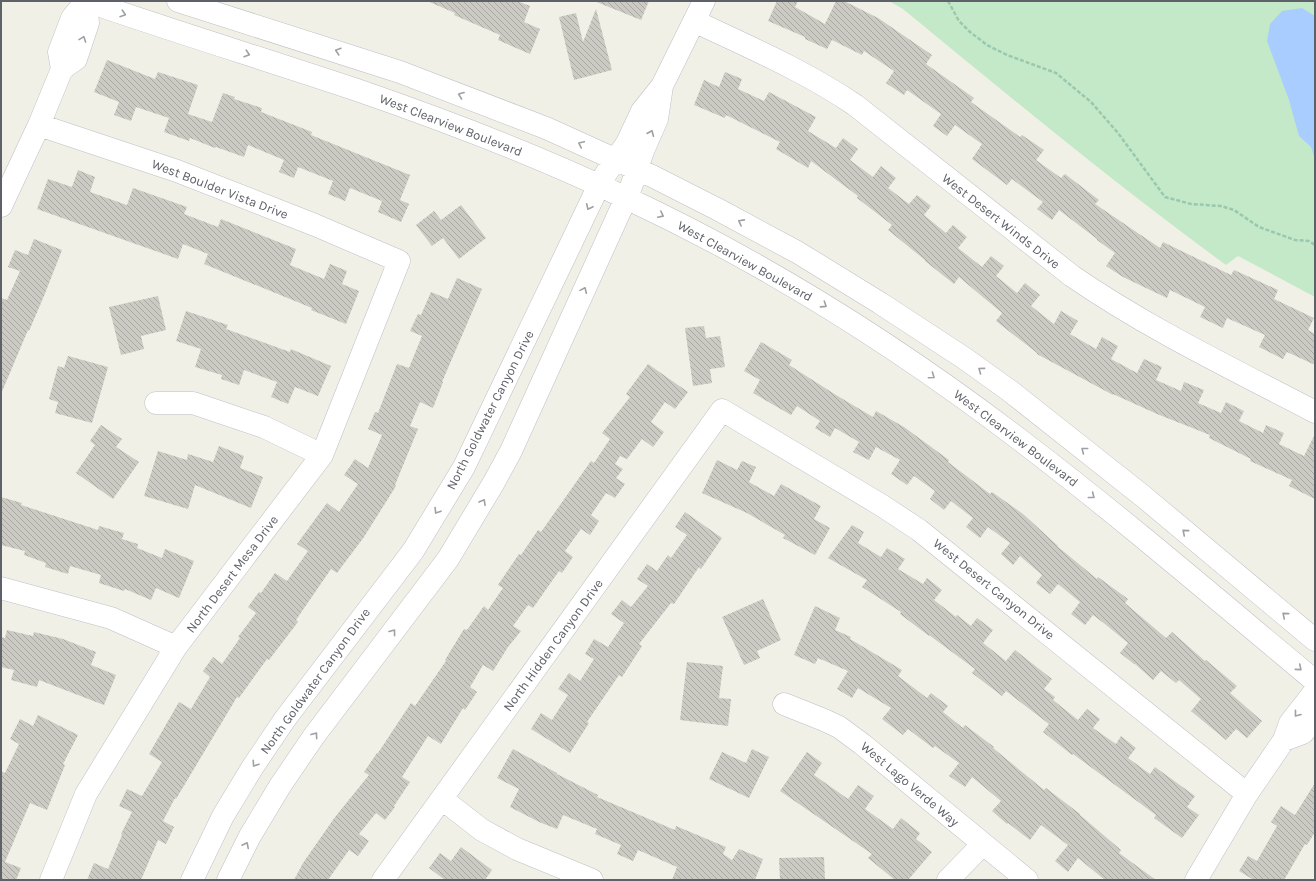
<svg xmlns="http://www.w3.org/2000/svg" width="1316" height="881" viewBox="0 0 1316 881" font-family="Karla,sans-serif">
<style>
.grass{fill:#c3e9c8}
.water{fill:#a9cdff}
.building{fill:url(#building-back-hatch)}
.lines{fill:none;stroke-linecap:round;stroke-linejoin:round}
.minor-casing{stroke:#bebfc6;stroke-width:23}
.path{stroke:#9ac8ae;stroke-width:2.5;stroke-dasharray:4 2;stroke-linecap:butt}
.minor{stroke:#fff;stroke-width:22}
.oneway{stroke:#9ea0a4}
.labels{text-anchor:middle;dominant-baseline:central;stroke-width:4;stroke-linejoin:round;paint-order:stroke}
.street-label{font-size:13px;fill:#5e6168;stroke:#fff}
</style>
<defs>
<pattern id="building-back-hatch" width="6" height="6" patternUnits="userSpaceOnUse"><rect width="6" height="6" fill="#cccbc3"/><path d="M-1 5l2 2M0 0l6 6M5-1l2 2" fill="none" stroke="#a9a8a2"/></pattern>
</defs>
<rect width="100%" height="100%" fill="#f1f0e7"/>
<!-- grass -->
<path class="grass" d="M 889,1 L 1315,1 L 1315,297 L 1238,256 L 1226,265 C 1115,184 1009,96 903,9 Z"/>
<!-- water -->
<path class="water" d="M 1302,8 L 1315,16 L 1315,159 L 1311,147 L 1299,136 L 1289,100 L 1267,41 L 1270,24 L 1282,11 Z"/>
<!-- building -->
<path class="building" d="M 427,1 L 517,1 L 530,6 L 524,22 L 540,29 L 530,54 L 498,40 L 500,35 L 454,15 L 455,13 Z
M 594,1 L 649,1 L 641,20 Z
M 777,1 L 798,1 L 795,7 L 825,24 L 836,1 L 844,1 L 878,18 L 932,55 L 926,64 L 974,98 L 971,102 L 1020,137 L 1022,135 L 1044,150 L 1036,160 L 1061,178 L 1065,174 L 1099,200 L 1095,204 L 1160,248 L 1163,242 L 1231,275 L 1234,270 L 1278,290 L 1274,299 L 1314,318 L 1308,330 L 1315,334 L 1315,365 L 1287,352 L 1283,359 L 1259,347 L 1265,335 L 1227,318 L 1223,328 L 1200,317 L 1205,307 L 1170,290 L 1167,298 L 1123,277 L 1106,266 L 1115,253 L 1097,240 L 1097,239 L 1059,210 L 1052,220 L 1037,209 L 1043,202 L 1012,179 L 1007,185 L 972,159 L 982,144 L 955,125 L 947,136 L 933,126 L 941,114 L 907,90 L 904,95 L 886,83 L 894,71 L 864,51 L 862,55 L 832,40 L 827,49 L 805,39 L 805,37 L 768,21 Z
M 596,9 L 612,70 L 574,80 L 559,17 L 576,13 L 583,42 Z
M 107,60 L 155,79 L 158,72 L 198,85 L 188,114 L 212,122 L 223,93 L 235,97 L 234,99 L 262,108 L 261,112 L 312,132 L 311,135 L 410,175 L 400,200 L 409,204 L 401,222 L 378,212 L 382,201 L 350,188 L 345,201 L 328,194 L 333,181 L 298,167 L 294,178 L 279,172 L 284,160 L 248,145 L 244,157 L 216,147 L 215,148 L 190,138 L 189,141 L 164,132 L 169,118 L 136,107 L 131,121 L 114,115 L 119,102 L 94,92 Z
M 725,72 L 742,79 L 738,89 L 764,101 L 769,92 L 816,117 L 808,131 L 836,148 L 843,138 L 858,149 L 850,160 L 873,177 L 881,166 L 896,178 L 888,188 L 909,204 L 917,195 L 931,206 L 924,215 L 946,233 L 953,225 L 967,237 L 958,248 L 982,267 L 991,256 L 1004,266 L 996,276 L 1017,293 L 1025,283 L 1040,295 L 1031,306 L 1054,324 L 1061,311 L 1078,321 L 1070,334 L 1096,349 L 1102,337 L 1118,346 L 1111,359 L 1137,373 L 1144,359 L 1162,367 L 1156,380 L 1181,391 L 1184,382 L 1204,390 L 1198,403 L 1221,413 L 1226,402 L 1244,411 L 1239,421 L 1263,433 L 1266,425 L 1284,433 L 1279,444 L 1304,456 L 1315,434 L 1315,499 L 1289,486 L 1292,480 L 1250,461 L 1251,459 L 1209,438 L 1210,435 L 1157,414 L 1113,394 L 1113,395 L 1037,354 L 1037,353 L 996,321 L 1002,313 L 959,277 L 954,284 L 925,261 L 925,260 L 888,230 L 892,225 L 857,198 L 858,196 L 811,161 L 808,168 L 776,149 L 780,142 L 726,115 L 725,118 L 694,105 L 704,80 L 719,87 Z
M 78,170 L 95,177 L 90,192 L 127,205 L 133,188 L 187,207 L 184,214 L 218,227 L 221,219 L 296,249 L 290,265 L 324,279 L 330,264 L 347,271 L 342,284 L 359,291 L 346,324 L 311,310 L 312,308 L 204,264 L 208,254 L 183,244 L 178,259 L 37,209 L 48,179 L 72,187 Z
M 461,205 L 486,238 L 459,259 L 443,238 L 432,246 L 416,225 L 434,211 L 441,220 Z
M 34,239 L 62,250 L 44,296 L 29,331 L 28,330 L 1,394 L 1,298 L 7,300 L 20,271 L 8,267 L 15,250 L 28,255 Z
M 457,278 L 482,289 L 442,382 L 443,382 L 433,408 L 420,402 L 410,426 L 418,429 L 395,485 L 396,486 L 364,537 L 337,573 L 331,569 L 296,620 L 298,622 L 269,660 L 267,659 L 239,698 L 237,697 L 176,799 L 175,798 L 163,821 L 174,827 L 166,844 L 158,840 L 141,880 L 87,880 L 94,863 L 108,869 L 122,835 L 121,834 L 132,812 L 119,806 L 127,789 L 142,796 L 162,762 L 149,754 L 179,702 L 191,709 L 210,677 L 203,671 L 213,657 L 222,664 L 240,638 L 238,637 L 256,613 L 248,607 L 259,592 L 261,593 L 275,573 L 287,581 L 308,551 L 297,544 L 327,503 L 339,512 L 358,484 L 344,475 L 355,459 L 368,468 L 382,435 L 368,429 L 375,412 L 378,413 L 397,364 L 409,368 L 422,336 L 410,331 L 418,314 L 421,315 L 431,292 L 448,299 Z
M 158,296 L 166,330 L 141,336 L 144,349 L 121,355 L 109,307 Z
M 186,311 L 228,325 L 226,329 L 290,352 L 291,349 L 331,366 L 318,396 L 295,387 L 288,404 L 271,397 L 277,382 L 244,370 L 239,385 L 221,379 L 222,375 L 195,367 L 201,349 L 176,341 Z
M 704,326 L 706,338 L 720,336 L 725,367 L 710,369 L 712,383 L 693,386 L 685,328 Z
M 761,342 L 792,360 L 789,365 L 836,395 L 873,417 L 876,411 L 904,427 L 949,460 L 948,462 L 990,494 L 992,492 L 1023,514 L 1058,546 L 1057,546 L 1097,579 L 1098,577 L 1128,599 L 1125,603 L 1166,638 L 1172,632 L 1205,661 L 1206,660 L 1237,686 L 1230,693 L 1262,721 L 1247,738 L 1236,729 L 1226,740 L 1191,711 L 1201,699 L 1179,680 L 1176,683 L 1161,671 L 1153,680 L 1135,664 L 1134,664 L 1120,653 L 1128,643 L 1105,624 L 1093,615 L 1085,625 L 1071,614 L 1080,602 L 1058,584 L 1050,594 L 1036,583 L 1042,575 L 1020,556 L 1013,565 L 1001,554 L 1010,543 L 988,527 L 980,538 L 966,527 L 973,518 L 951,501 L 944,510 L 930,499 L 935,491 L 914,476 L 907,485 L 891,474 L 900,460 L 876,447 L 869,460 L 853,452 L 859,442 L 835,428 L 830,437 L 815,428 L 820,421 L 797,406 L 791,415 L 753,393 L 760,380 L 744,371 Z
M 68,356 L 108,367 L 92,423 L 55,413 L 58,402 L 49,399 L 58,366 L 64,368 Z
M 648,364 L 688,392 L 675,409 L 665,402 L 651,422 L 664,432 L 653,447 L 642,439 L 627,459 L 620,456 L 615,464 L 623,469 L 616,478 L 625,484 L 615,498 L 606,493 L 591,515 L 599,521 L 590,535 L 581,529 L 565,551 L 573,557 L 562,573 L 559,571 L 533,608 L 528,605 L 513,626 L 521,631 L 508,647 L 493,671 L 483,665 L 470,687 L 477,692 L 465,710 L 463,708 L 441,744 L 428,736 L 402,777 L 410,782 L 394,806 L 395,807 L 385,820 L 376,813 L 359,834 L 369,841 L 358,856 L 349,850 L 328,880 L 294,880 L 303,863 L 335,817 L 369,775 L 364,772 L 377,753 L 378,753 L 411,703 L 415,706 L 446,661 L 445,660 L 464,629 L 467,630 L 484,606 L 488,610 L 503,588 L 498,585 L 519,554 L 521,555 L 538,530 L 541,532 L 591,461 L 594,463 L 610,439 L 602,433 L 630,397 L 626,394 Z
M 101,425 L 122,439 L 116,447 L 139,462 L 113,499 L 76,473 L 95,445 L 90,441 Z
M 219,446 L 244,456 L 240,468 L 263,477 L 251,508 L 195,485 L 188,509 L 144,496 L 158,451 L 187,460 L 188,454 L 213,462 Z
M 717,460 L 737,470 L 742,461 L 756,467 L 749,482 L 774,496 L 781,484 L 821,506 L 814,519 L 830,528 L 815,555 L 783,538 L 785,535 L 747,513 L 702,493 Z
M 1,497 L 22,503 L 21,505 L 98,530 L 99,526 L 124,533 L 122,539 L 138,544 L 137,548 L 162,558 L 165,549 L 194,561 L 179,598 L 156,588 L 151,600 L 125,589 L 124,591 L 99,583 L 101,575 L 70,566 L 68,574 L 45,567 L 46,563 L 24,555 L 25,551 L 1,545 Z
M 685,512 L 722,538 L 701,569 L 699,567 L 674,604 L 671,603 L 639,644 L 642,646 L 622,677 L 619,675 L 587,722 L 589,723 L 570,753 L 531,729 L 541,713 L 552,720 L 568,695 L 558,689 L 569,673 L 580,681 L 594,659 L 585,654 L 594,639 L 608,647 L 624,623 L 611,614 L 622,600 L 631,607 L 648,586 L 637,579 L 647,564 L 657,571 L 668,555 L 671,558 L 687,535 L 675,527 Z
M 852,525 L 864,532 L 858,543 L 881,557 L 887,548 L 905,559 L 898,569 L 923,584 L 927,578 L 942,590 L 934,600 L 956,617 L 957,615 L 971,626 L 977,618 L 993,630 L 983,643 L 1006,661 L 1015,650 L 1052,679 L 1044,689 L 1055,697 L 1053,700 L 1078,720 L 1087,709 L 1100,719 L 1093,728 L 1116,744 L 1121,736 L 1136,748 L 1128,758 L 1150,774 L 1155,767 L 1195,796 L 1187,807 L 1199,815 L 1182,838 L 1154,818 L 1156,815 L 1073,754 L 1072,755 L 1043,732 L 1049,724 L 1006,691 L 1002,696 L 972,673 L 975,669 L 929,635 L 929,636 L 900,614 L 901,612 L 862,587 L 867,580 L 828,558 Z
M 763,599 L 781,640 L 757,651 L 760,658 L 744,665 L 722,617 Z
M 815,606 L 840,618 L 835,630 L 851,637 L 850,639 L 902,670 L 898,676 L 927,698 L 931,693 L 948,706 L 943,712 L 963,728 L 965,725 L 994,747 L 993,748 L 1044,790 L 1046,788 L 1080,814 L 1080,815 L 1121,850 L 1119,853 L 1156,880 L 1105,880 L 1078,858 L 1068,872 L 1055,861 L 1068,845 L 1041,825 L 1030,840 L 1008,823 L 1007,824 L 992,811 L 1001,801 L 972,777 L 965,787 L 949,776 L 959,763 L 935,746 L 933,748 L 908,729 L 903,735 L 882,719 L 891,708 L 858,688 L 852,698 L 837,689 L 848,671 L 818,658 L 815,664 L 794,655 Z
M 7,630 L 33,636 L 34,632 L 63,639 L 96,652 L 91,665 L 116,675 L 104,705 L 39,680 L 37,687 L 11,680 L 14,670 L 1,667 L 1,637 L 5,638 Z
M 687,662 L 723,666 L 719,698 L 731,699 L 728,726 L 680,720 Z
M 38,715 L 78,735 L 63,764 L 65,765 L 47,810 L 30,803 L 5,862 L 21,868 L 16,880 L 1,880 L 1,771 L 5,773 L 19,744 L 10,739 L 20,719 L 33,726 Z
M 513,749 L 557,773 L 557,774 L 598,795 L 597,797 L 675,830 L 676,826 L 726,847 L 723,854 L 732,860 L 739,849 L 763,859 L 755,880 L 672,880 L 677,867 L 638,850 L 633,861 L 617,854 L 621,845 L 595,834 L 597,829 L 563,815 L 557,829 L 539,822 L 510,807 L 519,789 L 497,778 Z
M 752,749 L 769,757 L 749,798 L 709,779 L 722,752 L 746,763 Z
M 807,752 L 822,763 L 814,775 L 848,799 L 858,785 L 874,796 L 865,809 L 893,829 L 901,818 L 920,833 L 916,839 L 932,852 L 908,880 L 895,880 L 868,858 L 872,854 L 780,791 Z
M 1315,783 L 1315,832 L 1307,845 L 1305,844 L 1284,880 L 1254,880 L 1239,871 L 1248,856 L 1257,861 L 1277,826 L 1271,822 L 1281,806 L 1295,815 Z
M 461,847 L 492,870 L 485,880 L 445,880 L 429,868 L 440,853 L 451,861 Z
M 824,857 L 825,880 L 780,880 L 779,858 Z"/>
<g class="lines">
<defs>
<path id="minor" d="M 86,1 C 176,32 267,60 357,90 C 447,121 536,155 622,196 C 766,263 902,349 1028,446 C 1126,521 1220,602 1315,681
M 178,1 L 400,72 L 546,128 L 652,176 L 717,209 L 797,252 L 880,303 L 964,358 L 1010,391 L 1144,497 L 1315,640
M 694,21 C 749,47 805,71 855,105 L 1072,276 C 1149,329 1233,369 1315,412
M 62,69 L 59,52 L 72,18 L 86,1
M 39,125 L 177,171 L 315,225 L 399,261 L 322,455 L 176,647 L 86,794 L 51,880
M 1,206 L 39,125 L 62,69 L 76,59 L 88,23 L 86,1
M 156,403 L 193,403 L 264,427 L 322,455
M 1,588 L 111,618 L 176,647
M 784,704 L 824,720 L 839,727 L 862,744 L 1027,880
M 1284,740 L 1303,733 L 1315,718
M 442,799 L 482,830 L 517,849 L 592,880
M 192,880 L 223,816 L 252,768 L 285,719 L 413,551 L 464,467 L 599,185 L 607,172 L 627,143 L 642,111 L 662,86 L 704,1
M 228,880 L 250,836 L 280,786 L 314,736 L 448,559 L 493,484 L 511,451 L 631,187 L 643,151 L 657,119 L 662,86
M 383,880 L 722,410 L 881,505 L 919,530 L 1247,794
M 948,880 L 983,844
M 1196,880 L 1247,794 L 1284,740 L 1290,723 L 1315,691"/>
</defs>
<!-- minor casing -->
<use href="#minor" class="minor-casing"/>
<!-- path -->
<path class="path" d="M 948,1 L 959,21 L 970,32 L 987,45 L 1007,55 L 1056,73 L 1091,102 L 1118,133 L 1165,197 L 1191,204 L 1221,206 L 1234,210 L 1259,227 L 1295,240 L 1309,241 L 1315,245"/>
<!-- minor -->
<use href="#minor" class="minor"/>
</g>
<!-- one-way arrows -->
<defs><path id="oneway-chevron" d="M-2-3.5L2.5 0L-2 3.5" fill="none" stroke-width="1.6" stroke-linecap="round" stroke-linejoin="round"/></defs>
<g class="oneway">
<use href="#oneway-chevron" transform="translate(123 14) rotate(18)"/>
<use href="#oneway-chevron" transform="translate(83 39) rotate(-70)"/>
<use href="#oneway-chevron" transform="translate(338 51) rotate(-163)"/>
<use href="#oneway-chevron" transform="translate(247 54) rotate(18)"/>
<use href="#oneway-chevron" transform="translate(461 95) rotate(-159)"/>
<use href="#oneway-chevron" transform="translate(651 133) rotate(-67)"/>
<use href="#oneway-chevron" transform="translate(581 144) rotate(-155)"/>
<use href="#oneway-chevron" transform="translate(589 207) rotate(115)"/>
<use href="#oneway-chevron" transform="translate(661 215) rotate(27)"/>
<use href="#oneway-chevron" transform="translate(741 222) rotate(-152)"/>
<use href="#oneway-chevron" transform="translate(584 290) rotate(-66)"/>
<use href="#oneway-chevron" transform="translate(824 305) rotate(33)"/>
<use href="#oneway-chevron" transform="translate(981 370) rotate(-144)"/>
<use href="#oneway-chevron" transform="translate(932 376) rotate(35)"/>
<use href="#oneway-chevron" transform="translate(1084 450) rotate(-142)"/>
<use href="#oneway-chevron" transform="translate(1092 496) rotate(38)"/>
<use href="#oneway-chevron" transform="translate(483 502) rotate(-60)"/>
<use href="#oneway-chevron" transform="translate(437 511) rotate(122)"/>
<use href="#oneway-chevron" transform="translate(1185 532) rotate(-140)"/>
<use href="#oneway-chevron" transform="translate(1285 615) rotate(-140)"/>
<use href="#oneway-chevron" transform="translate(393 632) rotate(-53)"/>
<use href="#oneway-chevron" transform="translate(1299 668) rotate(40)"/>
<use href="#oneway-chevron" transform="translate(1297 714) rotate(128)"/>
<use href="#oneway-chevron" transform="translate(315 735) rotate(-54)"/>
<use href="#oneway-chevron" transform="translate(255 764) rotate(124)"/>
<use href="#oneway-chevron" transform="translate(246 845) rotate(-63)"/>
</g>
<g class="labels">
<!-- street labels -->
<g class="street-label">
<text transform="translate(451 125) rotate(21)">West Clearview Boulevard</text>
<text transform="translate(220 189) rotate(21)">West Boulder Vista Drive</text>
<text transform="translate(1001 221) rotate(38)">West Desert Winds Drive</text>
<text transform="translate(745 261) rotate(29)">West Clearview Boulevard</text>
<text transform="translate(490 410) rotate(-63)">North Goldwater Canyon Drive</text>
<text transform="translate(1016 438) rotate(37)">West Clearview Boulevard</text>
<text transform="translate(232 574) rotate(-53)">North Desert Mesa Drive</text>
<text transform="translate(994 589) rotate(39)">West Desert Canyon Drive</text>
<text transform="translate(553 645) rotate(-54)">North Hidden Canyon Drive</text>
<text transform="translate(315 681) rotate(-54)">North Goldwater Canyon Drive</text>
<text transform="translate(910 784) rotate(40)">West Lago Verde Way</text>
</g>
</g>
<!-- border -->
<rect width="1316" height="881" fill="none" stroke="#5e6168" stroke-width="4"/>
</svg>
